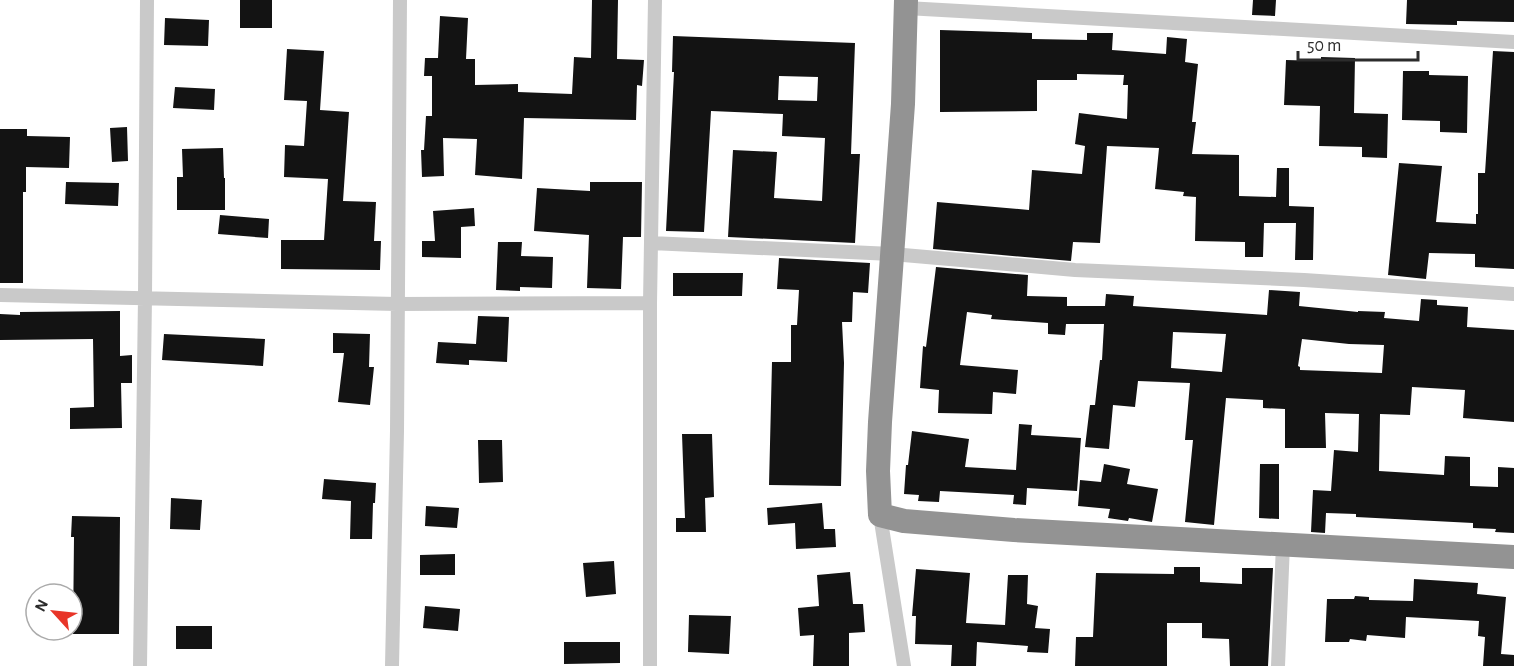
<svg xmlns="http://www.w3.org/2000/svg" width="1514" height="666" viewBox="0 0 1514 666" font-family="'Alegreya Sans',sans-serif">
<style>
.building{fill:#131313;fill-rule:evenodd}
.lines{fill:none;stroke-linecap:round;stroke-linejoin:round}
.street{stroke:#c9c9c9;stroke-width:14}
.highway{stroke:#939393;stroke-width:24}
</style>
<rect width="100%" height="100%" fill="#fff"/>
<!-- building -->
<path class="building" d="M 240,0 L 272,0 L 272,28 L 240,28 Z
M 592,0 L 618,0 L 617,59 L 644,60 L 642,86 L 637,85 L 636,120 L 524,118 L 522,179 L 475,175 L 477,139 L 443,138 L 444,176 L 422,177 L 421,150 L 424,150 L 426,116 L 432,116 L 432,76 L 424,76 L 425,58 L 438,58 L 440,16 L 468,18 L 466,59 L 475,59 L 475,85 L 518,84 L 518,92 L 572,94 L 574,57 L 591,58 Z
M 1253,0 L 1276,0 L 1275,16 L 1252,15 Z
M 1407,0 L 1514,0 L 1514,22 L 1457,21 L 1457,25 L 1406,24 Z
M 165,18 L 209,20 L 208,46 L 164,45 Z
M 940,30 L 1032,33 L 1032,39 L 1087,40 L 1087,33 L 1113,33 L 1112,50 L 1166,54 L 1167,37 L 1187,39 L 1185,62 L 1198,64 L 1192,122 L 1196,122 L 1192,154 L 1239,155 L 1239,196 L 1276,197 L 1277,168 L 1289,168 L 1289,206 L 1314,207 L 1313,260 L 1295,260 L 1296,223 L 1264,223 L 1263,257 L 1245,257 L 1245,242 L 1195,241 L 1196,197 L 1183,196 L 1184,192 L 1155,189 L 1159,148 L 1107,146 L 1100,243 L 1073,242 L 1071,261 L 933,249 L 937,202 L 1029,210 L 1032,170 L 1082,174 L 1085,146 L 1075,144 L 1079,113 L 1127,119 L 1128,85 L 1123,85 L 1124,75 L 1077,74 L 1077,80 L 1037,80 L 1037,111 L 940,112 Z
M 673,36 L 855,43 L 851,154 L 860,154 L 855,243 L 728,237 L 733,150 L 777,152 L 774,198 L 822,201 L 825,138 L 782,136 L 783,114 L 711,111 L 704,232 L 666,231 L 674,72 L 672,72 ZM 779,76 L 818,77 L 817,101 L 778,100 Z
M 287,49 L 324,51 L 320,110 L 349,112 L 343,201 L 376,202 L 374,241 L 381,241 L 380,270 L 281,269 L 281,240 L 324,240 L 328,179 L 284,177 L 285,145 L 304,146 L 307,101 L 284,100 Z
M 1493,51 L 1514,52 L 1514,269 L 1475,267 L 1475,254 L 1429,253 L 1426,279 L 1388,275 L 1399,163 L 1442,166 L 1436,222 L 1476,224 L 1476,214 L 1478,214 L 1478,173 L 1485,173 Z
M 1321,57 L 1355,58 L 1354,113 L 1388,114 L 1387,158 L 1362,157 L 1362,147 L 1319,146 L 1320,106 L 1284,105 L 1286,60 L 1321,61 Z
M 1403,71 L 1429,71 L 1429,75 L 1468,76 L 1467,133 L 1440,132 L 1440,121 L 1402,120 Z
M 175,87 L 215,89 L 214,110 L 173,108 Z
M 127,127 L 128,161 L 112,162 L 110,128 Z
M 0,129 L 27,129 L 27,136 L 70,137 L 69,168 L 26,167 L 26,192 L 23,192 L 23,283 L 0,283 Z
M 223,148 L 224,178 L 225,178 L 225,210 L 177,210 L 177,177 L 183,177 L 182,149 Z
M 66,182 L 119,183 L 118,206 L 65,204 Z
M 590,182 L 642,182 L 641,237 L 623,237 L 621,289 L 587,288 L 589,235 L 534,231 L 537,188 L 590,191 Z
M 474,208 L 475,226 L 461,227 L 461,258 L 422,257 L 422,241 L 435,241 L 433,211 Z
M 220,215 L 269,219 L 268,238 L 218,234 Z
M 498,242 L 522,242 L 521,256 L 553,257 L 552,288 L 520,287 L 520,291 L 496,290 Z
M 779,258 L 870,263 L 868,293 L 853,292 L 852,322 L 842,322 L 844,363 L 841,486 L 769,485 L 772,362 L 791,362 L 791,325 L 797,325 L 799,290 L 777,289 Z
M 936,267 L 1028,275 L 1027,296 L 1067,297 L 1067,306 L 1105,306 L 1106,294 L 1134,296 L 1133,306 L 1267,315 L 1269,290 L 1300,292 L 1299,306 L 1358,312 L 1358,311 L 1385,312 L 1384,318 L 1419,321 L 1421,299 L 1437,300 L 1437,305 L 1468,307 L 1467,327 L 1514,330 L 1514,422 L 1463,418 L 1465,390 L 1412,387 L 1410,415 L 1380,414 L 1379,471 L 1444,475 L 1445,456 L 1470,457 L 1470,486 L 1498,487 L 1498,467 L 1514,468 L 1514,533 L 1495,532 L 1496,529 L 1473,528 L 1473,523 L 1356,517 L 1356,514 L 1326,513 L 1325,533 L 1311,532 L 1313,490 L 1331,491 L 1334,450 L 1358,452 L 1359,414 L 1325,413 L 1326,448 L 1285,448 L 1285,409 L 1263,408 L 1263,400 L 1226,398 L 1214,525 L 1185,522 L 1193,440 L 1185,440 L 1190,383 L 1138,381 L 1135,407 L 1113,405 L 1109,449 L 1085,447 L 1090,405 L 1095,405 L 1100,360 L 1102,360 L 1104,324 L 1066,324 L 1065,335 L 1048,334 L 1048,323 L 991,319 L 992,315 L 967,312 L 960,365 L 1018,370 L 1016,394 L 993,392 L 992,414 L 938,413 L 939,390 L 920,388 L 923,346 L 926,347 ZM 1173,332 L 1226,334 L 1222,372 L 1171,368 ZM 1302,339 L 1349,344 L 1384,345 L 1382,373 L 1300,370 L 1300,367 L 1298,366 Z
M 673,273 L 743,273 L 742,296 L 673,296 Z
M 120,311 L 120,356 L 132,355 L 132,383 L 121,383 L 122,428 L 70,429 L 70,408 L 94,407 L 93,339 L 0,340 L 0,314 L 20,315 L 20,312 Z
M 478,316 L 509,317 L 507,362 L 469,360 L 469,365 L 436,363 L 438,342 L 476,344 Z
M 333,333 L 370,334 L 369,367 L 374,367 L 370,405 L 338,402 L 344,353 L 333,353 Z
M 164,334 L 265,339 L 263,366 L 162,360 Z
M 1019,424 L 1032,425 L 1031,435 L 1081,438 L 1077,491 L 1027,488 L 1026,505 L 1013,504 L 1014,495 L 940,491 L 939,502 L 918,501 L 919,495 L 904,494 L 906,465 L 908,465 L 912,431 L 969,439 L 965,467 L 1016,470 Z
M 682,434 L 712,434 L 714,497 L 705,498 L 706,532 L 676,532 L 676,518 L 685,518 Z
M 478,440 L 502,440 L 503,482 L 479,483 Z
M 1104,464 L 1130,469 L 1127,484 L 1158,489 L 1152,522 L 1129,518 L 1128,521 L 1108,518 L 1110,509 L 1078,506 L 1080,480 L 1101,482 Z
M 1260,464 L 1279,464 L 1279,519 L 1259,518 Z
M 324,479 L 376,483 L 375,503 L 373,503 L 372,539 L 350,539 L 351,501 L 322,499 Z
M 171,498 L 202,500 L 200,530 L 170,529 Z
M 822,503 L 824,529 L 835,529 L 836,547 L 796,549 L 795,523 L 768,525 L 767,508 Z
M 426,506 L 459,508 L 457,528 L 425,526 Z
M 72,516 L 120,517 L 119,634 L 73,634 L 74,537 L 71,537 Z
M 455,554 L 455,575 L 420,575 L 420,555 Z
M 614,561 L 616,594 L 586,597 L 583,563 Z
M 1174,567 L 1200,567 L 1200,582 L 1242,584 L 1242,568 L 1273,568 L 1268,666 L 1230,666 L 1229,639 L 1202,638 L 1202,623 L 1167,623 L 1167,666 L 1075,666 L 1076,637 L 1093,637 L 1096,573 L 1174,574 Z
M 916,569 L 970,573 L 966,623 L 1005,625 L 1008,575 L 1028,575 L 1027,604 L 1038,606 L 1035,628 L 1050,629 L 1048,653 L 1027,652 L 1028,646 L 977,642 L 976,666 L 951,666 L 952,645 L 915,644 L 916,616 L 912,616 Z
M 850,572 L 853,604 L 863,604 L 865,632 L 849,633 L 849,666 L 813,666 L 814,635 L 800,636 L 798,608 L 819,606 L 817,575 Z
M 1414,579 L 1478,583 L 1477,594 L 1506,597 L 1501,654 L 1514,655 L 1514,666 L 1483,666 L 1485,637 L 1478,636 L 1479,621 L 1406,617 L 1405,638 L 1367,635 L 1366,641 L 1350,639 L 1349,642 L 1325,642 L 1327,599 L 1354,599 L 1355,596 L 1369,597 L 1369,600 L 1413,601 Z
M 425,606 L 460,609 L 458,631 L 423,628 Z
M 689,615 L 731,616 L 729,654 L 688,652 Z
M 176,626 L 212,626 L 212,649 L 176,649 Z
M 564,642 L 620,642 L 620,663 L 564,664 Z"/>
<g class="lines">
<!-- street -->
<path class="street" d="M 906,8 L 1514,42
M 651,243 L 892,254 L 1075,270 L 1304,280 L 1514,294
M 0,295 L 397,304 L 650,303
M 880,515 L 904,666
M 140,666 L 145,297 L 147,0
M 392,666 L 397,431 L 400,0
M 650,666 L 650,303 L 655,0
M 1278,666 L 1283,544"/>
<!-- highway -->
<path class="highway" d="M 906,0 L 903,104 L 880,422 L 878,471 L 880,515 L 904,521 L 1014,530 L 1514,557"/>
</g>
<!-- north arrow -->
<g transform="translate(54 612) rotate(297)"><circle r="28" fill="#ffffff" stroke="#ababab" stroke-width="1.5"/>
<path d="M0-4.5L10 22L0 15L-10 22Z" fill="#e83528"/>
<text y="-9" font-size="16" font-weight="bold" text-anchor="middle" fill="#2c2c2c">N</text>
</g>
<!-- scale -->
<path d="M1298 51v9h120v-9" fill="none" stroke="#2c2c2c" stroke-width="3"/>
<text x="1307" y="51" font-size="18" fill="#2c2c2c" stroke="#ffffff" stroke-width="4.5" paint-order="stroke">50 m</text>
</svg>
